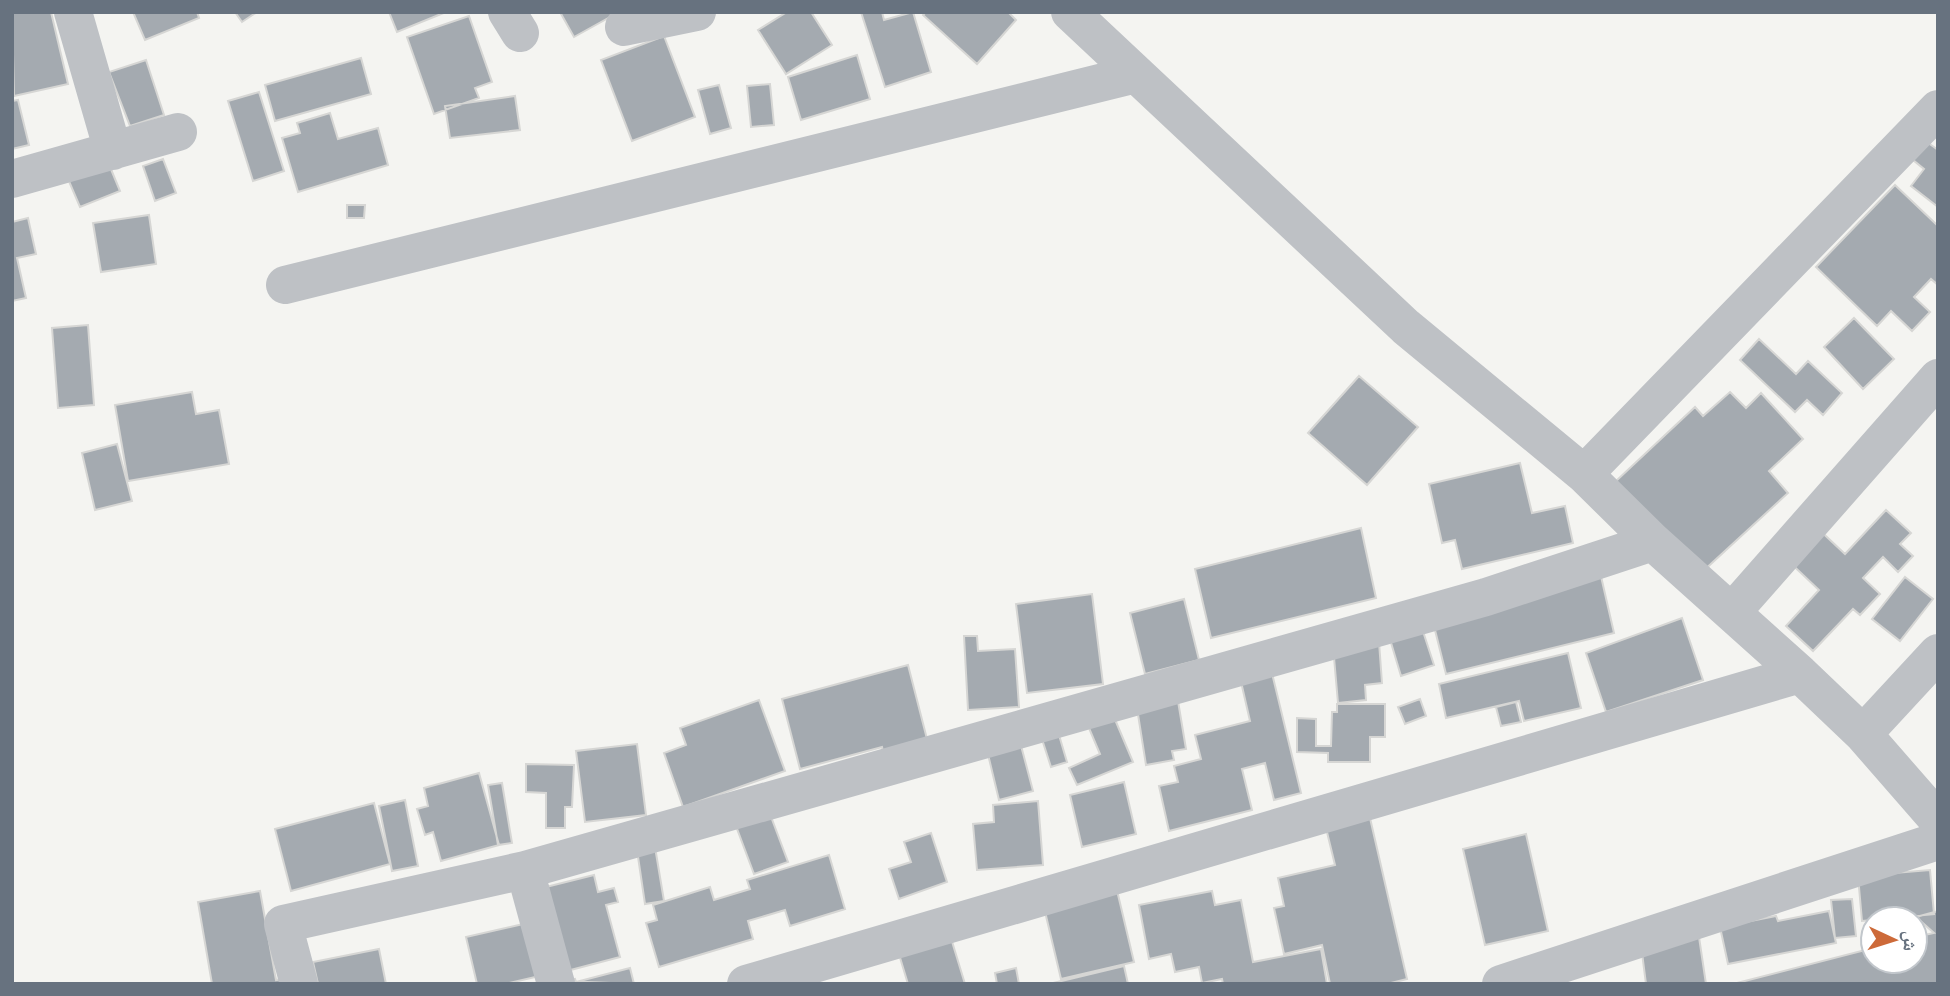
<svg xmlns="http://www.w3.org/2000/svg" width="1950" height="996" viewBox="0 0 1950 996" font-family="'Varela Round','Noto Naskh Arabic',sans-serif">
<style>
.building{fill:#a4aab0;stroke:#d6d6d4;stroke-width:2}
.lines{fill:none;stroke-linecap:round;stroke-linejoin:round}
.minor{stroke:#bec1c5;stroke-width:38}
</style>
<rect width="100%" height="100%" fill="#f4f4f1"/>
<!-- building -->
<path class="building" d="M 12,12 L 51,12 L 68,84 L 14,96 Z
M 133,12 L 197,12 L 199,18 L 145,40 Z
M 235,12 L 257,12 L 242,22 Z
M 389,12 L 446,12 L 397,32 Z
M 560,12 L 619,12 L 574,37 Z
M 787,12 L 811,12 L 832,45 L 786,74 L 758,30 Z
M 861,12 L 882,12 L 884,20 L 913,12 L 931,72 L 885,87 Z
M 926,12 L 1008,12 L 1016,20 L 977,64 L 923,15 Z
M 469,16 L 492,82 L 475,88 L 479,98 L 434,114 L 407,37 Z
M 664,36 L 695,117 L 632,141 L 601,60 Z
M 857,55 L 870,99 L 801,120 L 788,77 Z
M 361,58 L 371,94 L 275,121 L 265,85 Z
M 146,60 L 164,115 L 130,126 L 109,72 Z
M 770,84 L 774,125 L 751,127 L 747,86 Z
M 719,85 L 731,128 L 710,134 L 698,90 Z
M 259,92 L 284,171 L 253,181 L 228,101 Z
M 515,96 L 520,130 L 450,138 L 445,106 Z
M 18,100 L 29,145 L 12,149 L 12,101 Z
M 330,113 L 338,139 L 378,128 L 388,165 L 298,192 L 282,138 L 300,133 L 297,123 Z
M 1927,142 L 1938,150 L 1938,207 L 1911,186 L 1924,169 L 1913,160 Z
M 163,159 L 176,193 L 155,201 L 143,166 Z
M 108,162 L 120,191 L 80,207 L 68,179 Z
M 1895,185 L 1938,226 L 1938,285 L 1931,279 L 1914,297 L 1930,312 L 1912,331 L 1891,311 L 1877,326 L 1816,267 Z
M 347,205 L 365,205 L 364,218 L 347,218 Z
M 149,215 L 156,264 L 101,272 L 93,223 Z
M 28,218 L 36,254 L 17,258 L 26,298 L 12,301 L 12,222 Z
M 1854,318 L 1894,359 L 1863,389 L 1824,347 Z
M 88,325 L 94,405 L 58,408 L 52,328 Z
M 1759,339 L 1796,374 L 1808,361 L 1842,393 L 1823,415 L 1807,400 L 1795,412 L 1740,360 Z
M 1359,376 L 1418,427 L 1367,485 L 1308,433 Z
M 192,392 L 196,414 L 219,410 L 229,464 L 128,481 L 115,405 Z
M 1730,392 L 1746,408 L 1761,393 L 1803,439 L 1769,471 L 1788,493 L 1701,573 L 1616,481 L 1695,407 L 1703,416 Z
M 117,444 L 132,501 L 95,510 L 82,453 Z
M 1520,463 L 1532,513 L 1565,506 L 1573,543 L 1462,569 L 1455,540 L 1442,543 L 1429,484 Z
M 1886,510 L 1911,533 L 1900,544 L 1913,556 L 1898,572 L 1883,557 L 1863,578 L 1880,594 L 1860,615 L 1853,609 L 1813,651 L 1786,626 L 1819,590 L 1783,556 L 1813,524 L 1845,554 Z
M 1361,528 L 1376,598 L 1211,638 L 1195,569 Z
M 1600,572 L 1614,633 L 1446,674 L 1432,618 Z
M 1905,577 L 1933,599 L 1900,641 L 1872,619 Z
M 1092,594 L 1103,684 L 1027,693 L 1016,604 Z
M 1184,599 L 1199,660 L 1145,674 L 1130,613 Z
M 1418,616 L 1434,665 L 1401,676 L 1386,626 Z
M 1682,618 L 1703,680 L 1606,712 L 1586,653 Z
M 964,636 L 977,636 L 978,651 L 1015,649 L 1019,707 L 968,710 Z
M 1379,642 L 1382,683 L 1365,685 L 1366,700 L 1338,703 L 1333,646 Z
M 1568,653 L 1581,708 L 1524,721 L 1519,701 L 1446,718 L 1439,684 Z
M 908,665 L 927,739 L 883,751 L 882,747 L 800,769 L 782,699 Z
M 1270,665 L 1301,793 L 1274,800 L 1265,763 L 1242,769 L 1252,810 L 1169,831 L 1159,786 L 1178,782 L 1174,766 L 1201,759 L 1195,735 L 1250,721 L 1239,673 Z
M 1420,699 L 1426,716 L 1405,724 L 1398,707 Z
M 759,700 L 785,771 L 683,807 L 664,753 L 686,745 L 680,728 Z
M 1178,701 L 1186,749 L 1172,751 L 1174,760 L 1146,765 L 1137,708 Z
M 1516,702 L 1521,722 L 1501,726 L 1496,707 Z
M 1337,704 L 1385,704 L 1385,737 L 1370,737 L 1370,762 L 1328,762 L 1328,753 L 1297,752 L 1297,718 L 1316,719 L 1316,746 L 1331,746 L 1332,712 L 1337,712 Z
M 1111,710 L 1133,762 L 1077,785 L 1069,768 L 1100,754 L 1086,721 Z
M 1056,725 L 1067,762 L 1051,767 L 1039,730 Z
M 1019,738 L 1033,791 L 999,800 L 986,746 Z
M 637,744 L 646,815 L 585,822 L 576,751 Z
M 526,764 L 574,765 L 572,807 L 565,807 L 565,828 L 546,828 L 546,793 L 526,792 Z
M 479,773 L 499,845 L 441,861 L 433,832 L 425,835 L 417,809 L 428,806 L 424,788 Z
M 1124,782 L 1136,834 L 1082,847 L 1070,795 Z
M 502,783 L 512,843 L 498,845 L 488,785 Z
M 405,800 L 418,866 L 392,871 L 379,806 Z
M 1038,801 L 1043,865 L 977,870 L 973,824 L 994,822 L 993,805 Z
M 374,803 L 390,864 L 291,891 L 275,829 Z
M 770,814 L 788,862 L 754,874 L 736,826 Z
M 1370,818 L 1407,979 L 1387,984 L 1330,984 L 1322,945 L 1284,954 L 1274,908 L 1284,906 L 1278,878 L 1335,865 L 1326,828 Z
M 931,833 L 947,882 L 899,899 L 889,869 L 911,862 L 904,842 Z
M 1526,834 L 1548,931 L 1485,945 L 1463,849 Z
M 655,847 L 664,901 L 645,904 L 637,850 Z
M 829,855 L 845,909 L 790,926 L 785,910 L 748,921 L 753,939 L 659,967 L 646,923 L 657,920 L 653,905 L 710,887 L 714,900 L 750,889 L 747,880 Z
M 1930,870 L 1934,914 L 1862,921 L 1858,876 Z
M 594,875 L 598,892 L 614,888 L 618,902 L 606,905 L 620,957 L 563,972 L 542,888 Z
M 1115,882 L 1134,962 L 1061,979 L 1042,899 Z
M 260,891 L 276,980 L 290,978 L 291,984 L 212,984 L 198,902 Z
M 1212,891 L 1215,905 L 1241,900 L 1253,962 L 1321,949 L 1327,984 L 1223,984 L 1222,979 L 1202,983 L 1199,967 L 1175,972 L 1171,954 L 1149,959 L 1139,905 Z
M 1852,899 L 1856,936 L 1835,938 L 1831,900 Z
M 1829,911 L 1836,943 L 1728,964 L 1720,927 L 1776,916 L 1778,921 Z
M 1938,911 L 1938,984 L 1733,984 L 1873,948 L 1873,961 L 1915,961 L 1915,937 L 1934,933 L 1916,917 Z
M 532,922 L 544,975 L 505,984 L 477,984 L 466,937 Z
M 950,935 L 965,984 L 908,984 L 898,951 Z
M 1699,937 L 1706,984 L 1646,984 L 1641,945 Z
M 379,949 L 386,984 L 318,984 L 313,962 Z
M 1124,966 L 1128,984 L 1049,984 Z
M 630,968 L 634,984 L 564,981 L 575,979 L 576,982 Z
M 1016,968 L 1019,984 L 997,984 L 995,973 Z"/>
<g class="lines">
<!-- minor -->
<path class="minor" d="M 73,12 L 113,151
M 507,12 L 520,33
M 1070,12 L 1406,327 L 1584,474 L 1653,542 L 1800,674 L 1863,734 L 1938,820
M 624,27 L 697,12
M 12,179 L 178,132
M 285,285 L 1136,74
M 1584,474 L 1938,109
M 1732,612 L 1938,378
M 1863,734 L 1938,653
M 525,870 L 556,984
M 299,984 L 283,924 L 525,870 L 1486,597 L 1653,542
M 746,984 L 1800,674
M 1501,984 L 1938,841"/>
</g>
<!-- border -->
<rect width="1950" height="996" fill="none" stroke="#67727f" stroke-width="28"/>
<!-- north arrow -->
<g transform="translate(1894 940) rotate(94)"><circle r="33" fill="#ffffff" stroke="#c2c7cc" stroke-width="2"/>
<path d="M0-5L12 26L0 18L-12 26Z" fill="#cd6a39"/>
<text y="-10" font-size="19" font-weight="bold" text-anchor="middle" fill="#67727f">ش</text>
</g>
</svg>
